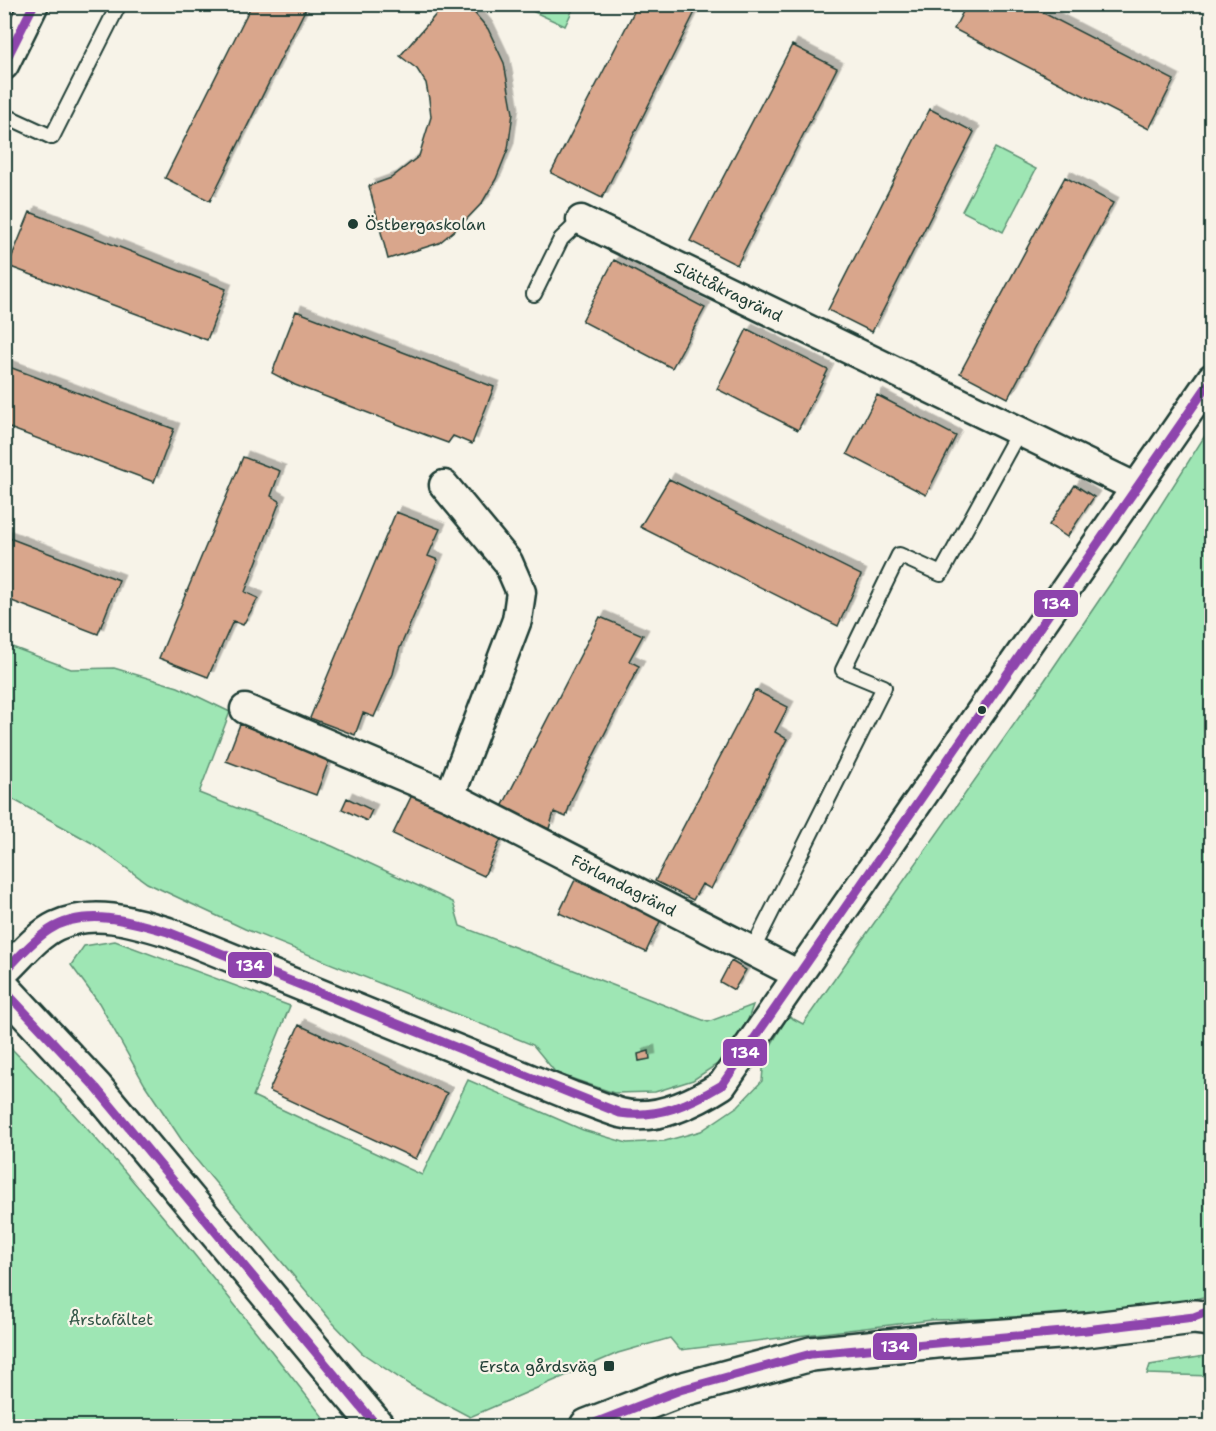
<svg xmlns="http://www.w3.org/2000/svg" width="1216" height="1431" viewBox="0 0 1216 1431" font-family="'Shantell Sans',sans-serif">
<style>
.green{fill:#9ee6b4;stroke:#5e9274;stroke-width:1.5}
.building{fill:#d9a68c;stroke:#1f3d34;stroke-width:1.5;filter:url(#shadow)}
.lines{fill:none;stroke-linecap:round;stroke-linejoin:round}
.lane-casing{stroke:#1f3d34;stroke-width:18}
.street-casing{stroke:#1f3d34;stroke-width:33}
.secondary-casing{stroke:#1f3d34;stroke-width:38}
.lane{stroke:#f7f3e8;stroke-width:14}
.street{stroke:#f7f3e8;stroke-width:28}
.secondary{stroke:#f7f3e8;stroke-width:33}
.bus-1-casing{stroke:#f7f3e8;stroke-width:14}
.bus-1{stroke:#8e44ad;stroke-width:9}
.poi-dot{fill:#1f3d34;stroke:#f7f3e8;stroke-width:2}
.labels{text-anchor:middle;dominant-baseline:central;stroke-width:4.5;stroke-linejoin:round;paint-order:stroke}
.poi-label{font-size:16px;fill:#1f3d34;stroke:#f7f3e8;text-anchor:start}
.street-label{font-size:16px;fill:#1f3d34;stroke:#f7f3e8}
.park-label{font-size:16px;fill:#325647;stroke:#f7f3e8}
.line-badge{stroke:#f7f3e8;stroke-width:2}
.badge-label{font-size:16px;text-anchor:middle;font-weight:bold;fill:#fff}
</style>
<defs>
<filter id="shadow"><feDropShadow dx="5.5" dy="-5.5" stdDeviation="0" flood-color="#0004"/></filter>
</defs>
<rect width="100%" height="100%" fill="#f7f3e8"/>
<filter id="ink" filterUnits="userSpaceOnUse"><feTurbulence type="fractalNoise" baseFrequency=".0167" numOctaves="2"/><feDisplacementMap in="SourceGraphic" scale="12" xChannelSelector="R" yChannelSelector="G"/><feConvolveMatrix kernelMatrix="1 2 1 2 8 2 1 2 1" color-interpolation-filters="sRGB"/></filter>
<g filter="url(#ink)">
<!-- green -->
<path class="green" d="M 519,5 L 575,4 L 575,5 L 565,26 Z
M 995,148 L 1036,169 L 1003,232 L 962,211 Z
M 1211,426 L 1211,1295 L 1159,1308 L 1044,1318 L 932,1320 L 680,1350 L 670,1338 L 618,1353 L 470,1417 L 410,1385 L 362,1353 L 333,1323 L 189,1151 L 145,1085 L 99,1003 L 71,965 L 84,946 L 115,941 L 290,1006 L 253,1096 L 422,1175 L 468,1080 L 583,1130 L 627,1143 L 665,1141 L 701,1131 L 738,1106 L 762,1081 L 764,1057 L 788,1016 L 803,1024 L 1034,696 L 1121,568 Z
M 4,644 L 71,669 L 114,668 L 178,687 L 230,712 L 199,793 L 332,846 L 453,902 L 460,926 L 708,1022 L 753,1005 L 741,1040 L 722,1061 L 693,1080 L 655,1092 L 614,1093 L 556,1073 L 533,1045 L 245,929 L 147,883 L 92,843 L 5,795 Z
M 5,1042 C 124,1161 227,1294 330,1426 L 5,1426 Z
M 1211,1355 L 1211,1376 L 1147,1374 L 1150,1365 Z"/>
<!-- building -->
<path class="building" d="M 252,4 L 308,4 L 210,201 L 165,178 Z
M 445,4 L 466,4 L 472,10 L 488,29 L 504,63 L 513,113 L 508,149 L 496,179 L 482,203 L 462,224 L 439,243 L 388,259 L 369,186 L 391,178 L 419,156 L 431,117 L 429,99 L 426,83 L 417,69 L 400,56 Z
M 638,4 L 699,4 L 602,198 L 551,173 Z
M 967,4 L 1026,4 L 1174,80 L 1149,129 L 954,29 Z
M 792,45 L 837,68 L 737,265 L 690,241 Z
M 930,109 L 974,132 L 872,332 L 828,310 Z
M 1065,177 L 1113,203 L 1008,398 L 960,373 Z
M 30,212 L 226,289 L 207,340 L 8,266 Z
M 614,260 L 705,308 L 672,368 L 582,321 Z
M 296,311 L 494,387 L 472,444 L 453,436 L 448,443 L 426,435 L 295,385 L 272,373 Z
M 747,329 L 828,370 L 798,430 L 717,389 Z
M 4,365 L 174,429 L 154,482 L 4,426 Z
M 877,395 L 956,436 L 926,495 L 847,454 Z
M 243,457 L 280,471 L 271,496 L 280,501 L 245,592 L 258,598 L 243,625 L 233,621 L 208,677 L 159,658 Z
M 669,479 L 861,575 L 838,626 L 640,527 Z
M 1075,485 L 1094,497 L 1067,537 L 1049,525 Z
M 396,512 L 440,529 L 428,556 L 438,560 L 399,650 L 393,674 L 374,717 L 363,713 L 355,735 L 310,718 Z
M 4,536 L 119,580 L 98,634 L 4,598 Z
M 600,617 L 643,635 L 629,661 L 639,666 L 572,798 L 566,817 L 554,812 L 549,829 L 502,807 Z
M 755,690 L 788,707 L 775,732 L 787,739 L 711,889 L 702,884 L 693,900 L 655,881 Z
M 240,724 L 330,758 L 316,795 L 226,761 Z
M 412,795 L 502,837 L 484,876 L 393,834 Z
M 347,798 L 372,810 L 367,821 L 342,809 Z
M 575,880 L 661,919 L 646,952 L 559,913 Z
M 731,961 L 746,970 L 734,990 L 720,982 Z
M 299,1025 L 447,1093 L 416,1159 L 269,1091 Z
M 649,1051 L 650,1059 L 639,1061 L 638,1054 Z"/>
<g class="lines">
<defs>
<path id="lane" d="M 4,115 L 52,137 L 119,4
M 534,294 L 561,239 L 581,220
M 752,951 L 884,687 L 843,670 L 899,555 L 941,574 L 1019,431"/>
<g id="street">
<path d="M 4,65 L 34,4"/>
<path id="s1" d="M 581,220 L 1135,487"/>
<path d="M 444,485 L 508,562 L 521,592 L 517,620 L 450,796"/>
<path id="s2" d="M 245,709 L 450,796 L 797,974"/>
<path d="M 4,972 C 20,957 37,935 56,926 C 93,909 132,921 168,932 L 572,1096 C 588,1101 604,1108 620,1113 C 655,1122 694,1103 722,1085 L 1212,378"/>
</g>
<path id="secondary" d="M 4,989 L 96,1088 L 377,1426
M 587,1426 L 680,1390 L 811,1354 L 936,1341 L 1086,1330 L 1194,1317 L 1212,1319"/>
</defs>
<!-- lane casing -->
<use href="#lane" class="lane-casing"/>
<!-- street casing -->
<use href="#street" class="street-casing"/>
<!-- secondary casing -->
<use href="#secondary" class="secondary-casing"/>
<!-- lane -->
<use href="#lane" class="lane"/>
<!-- street -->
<use href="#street" class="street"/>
<!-- secondary -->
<use href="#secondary" class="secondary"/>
<defs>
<path id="bus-1" d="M 4,64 L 34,4
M 4,972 C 19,957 32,941 49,930 C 85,907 131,921 168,932 L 620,1113 C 658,1119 690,1104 722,1085 L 1212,379
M 4,990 L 96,1088 L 377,1426
M 587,1426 L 680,1390 L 811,1354 L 1086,1330 L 1194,1317 L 1212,1310"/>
</defs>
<!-- bus-1 casing -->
<use href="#bus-1" class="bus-1-casing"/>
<!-- bus-1 -->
<use href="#bus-1" class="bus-1"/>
</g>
</g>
<!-- markers -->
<g class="poi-dot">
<circle cx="353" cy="224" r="6"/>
<circle cx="982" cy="710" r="5"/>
<rect x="603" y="1360" width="12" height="12" rx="3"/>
</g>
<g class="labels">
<!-- poi labels -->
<g class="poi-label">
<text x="365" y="224">Östbergaskolan</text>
<text x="597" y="1366" text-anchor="end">Ersta gårdsväg</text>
</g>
<!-- street labels -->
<g class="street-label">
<text stroke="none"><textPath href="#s1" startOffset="164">Slättåkragränd</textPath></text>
<text stroke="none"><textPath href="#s2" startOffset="418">Förlandagränd</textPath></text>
</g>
<!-- park labels -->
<g class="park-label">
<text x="111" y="1319">Årstafältet</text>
</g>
</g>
<g class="line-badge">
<rect x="1033" y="589" width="46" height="29" rx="6" fill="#8e44ad"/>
<rect x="227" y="951" width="46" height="28" rx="6" fill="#8e44ad"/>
<rect x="722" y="1038" width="46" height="29" rx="6" fill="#8e44ad"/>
<rect x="872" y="1332" width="46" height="29" rx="6" fill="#8e44ad"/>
</g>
<g class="badge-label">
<text x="1056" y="609">134</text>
<text x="250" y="971">134</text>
<text x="745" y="1058">134</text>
<text x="895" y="1352">134</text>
</g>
<!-- margin -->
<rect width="1216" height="1431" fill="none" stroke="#f7f3e8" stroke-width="24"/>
<rect x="12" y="12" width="1192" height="1407" fill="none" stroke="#1f3d34" stroke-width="2" filter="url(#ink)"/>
</svg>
